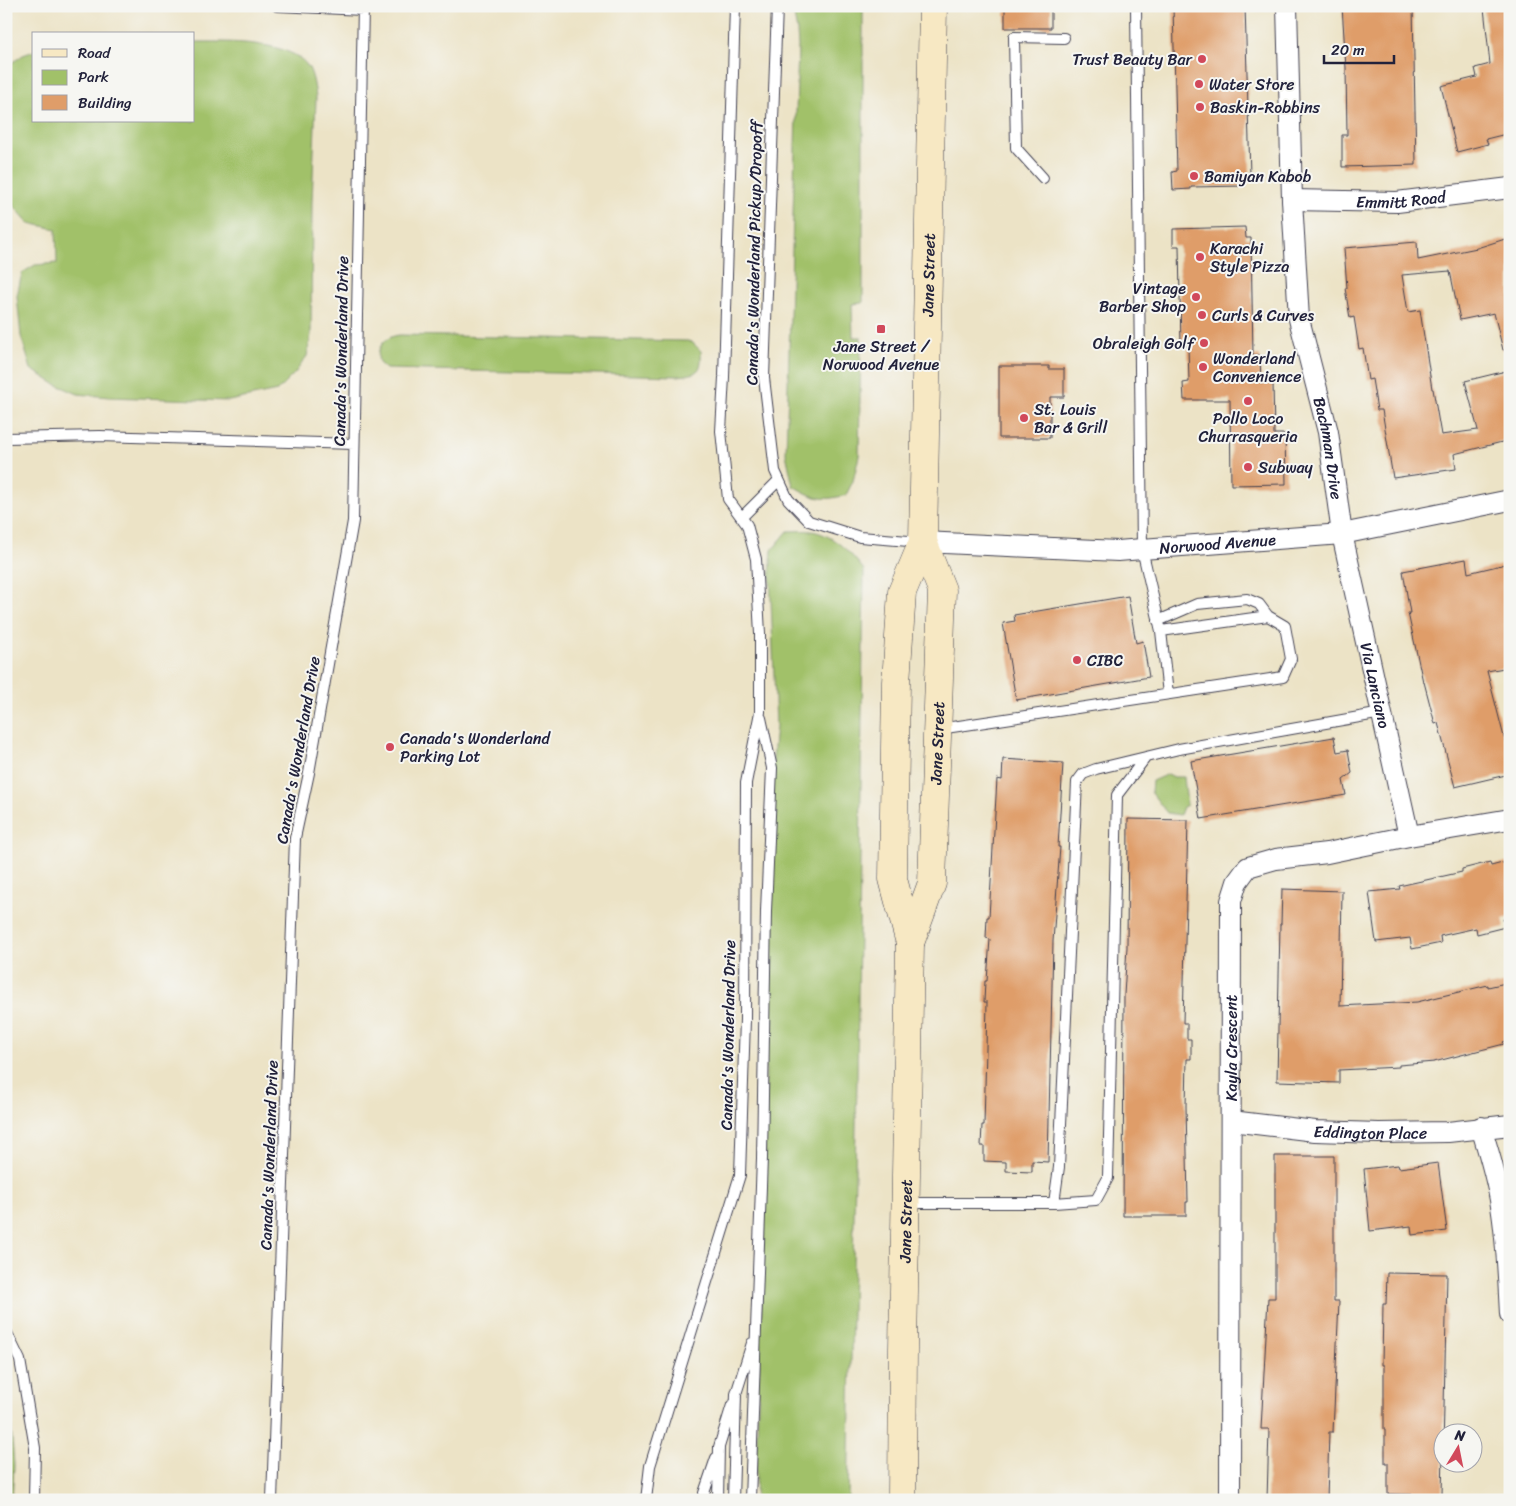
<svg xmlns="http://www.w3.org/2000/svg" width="1516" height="1506" viewBox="0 0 1516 1506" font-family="Sriracha,sans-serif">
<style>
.green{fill:#a1c169;stroke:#627252}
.building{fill:#df9d69}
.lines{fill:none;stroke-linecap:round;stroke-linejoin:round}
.lane-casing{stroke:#403f50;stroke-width:12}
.street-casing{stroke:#403f50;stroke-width:22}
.secondary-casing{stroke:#403f50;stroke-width:29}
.lane{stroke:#fff;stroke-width:10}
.street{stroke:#fff;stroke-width:20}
.secondary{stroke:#f7e8c3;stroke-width:28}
.poi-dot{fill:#d1495b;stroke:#f6f6f2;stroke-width:2}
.labels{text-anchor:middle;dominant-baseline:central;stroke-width:4;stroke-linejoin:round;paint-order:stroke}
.poi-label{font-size:16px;fill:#22223b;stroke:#f6f6f2;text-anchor:start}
.street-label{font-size:16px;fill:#22223b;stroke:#f6f6f2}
</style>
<rect width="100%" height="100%" fill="#f6f6f2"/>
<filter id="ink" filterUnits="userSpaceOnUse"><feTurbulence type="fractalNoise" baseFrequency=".02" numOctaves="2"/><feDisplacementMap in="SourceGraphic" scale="10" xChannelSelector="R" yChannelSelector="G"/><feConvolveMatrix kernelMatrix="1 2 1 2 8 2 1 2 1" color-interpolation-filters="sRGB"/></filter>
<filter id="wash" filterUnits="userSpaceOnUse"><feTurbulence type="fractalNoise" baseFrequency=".0096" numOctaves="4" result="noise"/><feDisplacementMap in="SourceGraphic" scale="20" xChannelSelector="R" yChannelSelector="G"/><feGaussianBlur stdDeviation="1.12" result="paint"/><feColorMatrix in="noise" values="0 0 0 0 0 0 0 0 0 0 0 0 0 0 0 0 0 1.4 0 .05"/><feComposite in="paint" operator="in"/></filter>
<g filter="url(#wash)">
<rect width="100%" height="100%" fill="#ece3c6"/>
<!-- green -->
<path class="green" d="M 792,6 L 863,6 L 863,303 L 852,304 L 853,337 L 861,337 L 859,456 L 853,481 L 846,495 C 820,502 815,498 793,486 L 786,454 L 798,46 L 797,31 Z
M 194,42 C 223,42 292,39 309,68 C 313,76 315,88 316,98 L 312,202 L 311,335 L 307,356 L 295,373 L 277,391 L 229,401 L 109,397 L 78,394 L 55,384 L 31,369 L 21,336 L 17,296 L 22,273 L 35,265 L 57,263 L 56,229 L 29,223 L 11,203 L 6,180 L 6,67 L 23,55 L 34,51 L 34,121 L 194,121 Z
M 400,335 L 688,341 L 693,343 L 701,351 C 702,371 699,374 678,376 L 386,369 L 379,363 C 375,348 385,336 400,335 Z
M 788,531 C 796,531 804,530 812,531 C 834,535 851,553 864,570 L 857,1080 L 848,1500 L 755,1500 L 761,1311 L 772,769 L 776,726 L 770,574 L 772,550 Z
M 1168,774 L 1174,777 L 1184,777 L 1187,805 L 1183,807 L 1180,815 L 1167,813 L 1151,792 L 1152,781 Z
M 6,1380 L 8,1387 L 14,1465 L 12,1500 L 6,1500 Z"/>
<g id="blocks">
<!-- building -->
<path class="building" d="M 1005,6 L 1051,6 L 1051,28 L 1005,28 Z
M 1173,6 L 1245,6 L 1250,175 L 1245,175 L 1245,186 L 1191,187 L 1191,189 L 1173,190 L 1172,172 L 1177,171 Z
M 1342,6 L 1413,6 L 1416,165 L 1342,167 L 1342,135 L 1347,135 L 1346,68 Z
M 1497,6 L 1510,6 L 1510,133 L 1486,139 L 1488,144 L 1457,152 L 1441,86 L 1477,77 L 1475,68 L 1490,64 L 1484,8 Z
M 1245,227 L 1246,238 L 1251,238 L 1253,355 L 1260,355 L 1261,383 L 1273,382 L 1274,434 L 1285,434 L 1286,484 L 1231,485 L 1230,400 L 1184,400 L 1183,383 L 1189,382 L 1188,346 L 1181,346 L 1179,246 L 1173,246 L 1173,229 Z
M 1505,239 L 1506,241 L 1510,240 L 1510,349 L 1503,350 L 1494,313 L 1460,320 L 1450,271 L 1402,275 L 1408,312 L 1420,310 L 1432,389 L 1433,389 L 1441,435 L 1478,430 L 1465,381 L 1510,370 L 1510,440 L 1454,454 L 1456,469 L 1393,478 L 1382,410 L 1377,410 L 1372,379 L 1368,380 L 1363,348 L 1359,349 L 1354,317 L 1350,318 L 1345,288 L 1347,288 L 1344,248 L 1417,242 L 1418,260 L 1477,248 Z
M 999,366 L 1049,366 L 1049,369 L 1064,369 L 1064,397 L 1050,397 L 1050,438 L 999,438 Z
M 1466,559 L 1468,573 L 1510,563 L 1510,667 L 1487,671 L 1505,741 L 1510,739 L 1510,774 L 1455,787 L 1438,723 L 1435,724 L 1424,682 L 1423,682 L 1408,613 L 1410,613 L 1403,571 Z
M 1128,596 L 1136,643 L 1143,641 L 1149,677 L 1016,700 L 1003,623 L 1015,621 L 1014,615 Z
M 1334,737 L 1337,752 L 1348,750 L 1352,773 L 1343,780 L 1346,795 L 1201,819 L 1191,761 Z
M 1003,759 L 1063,763 L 1058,847 L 1060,847 L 1053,941 L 1048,1162 L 1032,1161 L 1032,1172 L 1006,1171 L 1006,1162 L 984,1161 L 984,1146 L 981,1146 L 982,1125 L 984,1125 L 986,1049 L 987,1002 L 984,1002 L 985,981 L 987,981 L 990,939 L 986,938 L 987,917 L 989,917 L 997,779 L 1002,780 Z
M 1128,819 L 1188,820 L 1183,1023 L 1187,1023 L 1187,1039 L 1191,1039 L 1191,1059 L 1187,1059 L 1186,1106 L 1188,1202 L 1186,1202 L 1186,1216 L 1123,1216 L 1124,995 L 1127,947 Z
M 1510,861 L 1510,917 L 1503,919 L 1505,927 L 1477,934 L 1476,928 L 1440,936 L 1441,943 L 1412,949 L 1410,938 L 1376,942 L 1369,892 L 1400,889 L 1399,886 L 1462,872 L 1462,869 L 1490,862 L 1491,866 Z
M 1282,889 L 1342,891 L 1340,1006 L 1417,1002 L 1488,985 L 1488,987 L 1510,982 L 1510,1040 L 1503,1042 L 1504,1044 L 1434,1062 L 1399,1065 L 1399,1067 L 1339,1070 L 1339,1083 L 1277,1081 L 1280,924 L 1281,924 Z
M 1275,1156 L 1334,1156 L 1334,1301 L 1339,1301 L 1333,1432 L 1329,1432 L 1327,1500 L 1267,1500 L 1269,1429 L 1261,1429 L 1268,1298 L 1275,1298 Z
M 1438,1163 L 1447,1231 L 1412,1235 L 1411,1226 L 1370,1231 L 1364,1169 L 1398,1165 L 1399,1168 Z
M 1387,1273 L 1447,1274 L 1442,1495 L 1388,1494 L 1388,1463 L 1385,1463 L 1385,1429 L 1384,1429 L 1384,1365 L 1382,1365 L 1383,1304 L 1386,1304 Z"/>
</g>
</g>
<g filter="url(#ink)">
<use href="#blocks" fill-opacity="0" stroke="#403f50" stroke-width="1"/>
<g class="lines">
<defs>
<path id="lane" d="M 277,6 L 363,10
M 777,6 L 764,378 L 775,471 L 788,499 L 809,521 L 860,537 L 921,542
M 1136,6 L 1142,549 L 1161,631
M 1043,178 L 1016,148 L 1014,37 L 1064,38
M 6,438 L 100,436 L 354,444
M 742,517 L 779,480
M 1158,621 L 1197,604 L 1247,599 L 1259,604 L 1268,616
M 939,729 L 1283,677 L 1291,659 L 1285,626 L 1268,616 L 1161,631 L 1168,694
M 907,1203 L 1054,1203 L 1096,1200 L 1108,1178 L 1117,795 L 1146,757
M 1054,1203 L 1059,1167 L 1077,782 L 1083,774 L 1096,769 L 1179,749 L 1382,713
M 6,1331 L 20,1360 L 35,1448 L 34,1500
M 272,1500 L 295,838 L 309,773 L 353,521 L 363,6
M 646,1500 L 650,1466 L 740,1175 L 745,1019 L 746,783 L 760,712 L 760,634 L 756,559 L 747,525 L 728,499 L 721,431 L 724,377 L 735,6
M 704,1500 L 704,1493 L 716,1458
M 718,1500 L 719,1447 L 732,1405
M 733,1500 L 736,1394 L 752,1343
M 750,1500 L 762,1158 L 766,911 L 772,768 L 761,718"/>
<g id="street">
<path id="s1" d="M 1287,6 L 1292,200 L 1299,319 L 1328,432 L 1342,534 L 1409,836"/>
<path id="s2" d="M 1292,200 L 1397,202 L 1510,188"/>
<path id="s3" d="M 923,542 L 1118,551 L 1142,549 L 1342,534 L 1510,500"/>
<path id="s4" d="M 1231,1121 L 1315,1131 L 1379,1133 L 1448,1132 L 1510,1125"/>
<path d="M 1481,1127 C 1489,1153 1497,1179 1501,1206 C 1507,1242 1508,1278 1510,1314"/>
<path id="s5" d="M 1230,1500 L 1231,901 L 1237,882 L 1248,867 L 1276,859 L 1327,853 L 1409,836 L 1510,819"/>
</g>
<g id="secondary">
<path id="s6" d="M 910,943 L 932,883 L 942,590 L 923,542"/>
<path id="s7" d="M 902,1500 L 903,1349 L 910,943 L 893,879 L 896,682 L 902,592 L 923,542 L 933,6"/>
</g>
</defs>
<!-- lane casing -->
<use href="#lane" class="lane-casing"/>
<!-- street casing -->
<use href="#street" class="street-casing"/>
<!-- secondary casing -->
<use href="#secondary" class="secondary-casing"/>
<!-- lane -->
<use href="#lane" class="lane"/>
<!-- street -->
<use href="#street" class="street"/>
<!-- secondary -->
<use href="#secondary" class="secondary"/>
</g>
</g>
<!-- markers -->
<g class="poi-dot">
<circle cx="1202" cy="59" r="5"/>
<circle cx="1199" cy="84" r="5"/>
<circle cx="1200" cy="107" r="5"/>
<circle cx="1194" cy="176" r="5"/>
<circle cx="1200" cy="257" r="5"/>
<circle cx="1196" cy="297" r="5"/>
<circle cx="1202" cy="315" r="5"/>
<rect x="876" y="324" width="10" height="10" rx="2.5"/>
<circle cx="1204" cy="343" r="5"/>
<circle cx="1203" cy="367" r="5"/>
<circle cx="1248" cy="401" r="5"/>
<circle cx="1024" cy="418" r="5"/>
<circle cx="1248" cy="467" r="5"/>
<circle cx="1077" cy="660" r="5"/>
<circle cx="390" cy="747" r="5"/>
</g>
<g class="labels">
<!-- poi labels -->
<g class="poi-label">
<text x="1192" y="59" text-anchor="end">Trust Beauty Bar</text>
<text x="1209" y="84">Water Store</text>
<text x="1210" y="107">Baskin-Robbins</text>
<text x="1204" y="176">Bamiyan Kabob</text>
<text x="1210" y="248">Karachi<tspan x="1210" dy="18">Style Pizza</tspan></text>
<text x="1186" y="288" text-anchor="end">Vintage<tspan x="1186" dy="18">Barber Shop</tspan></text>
<text x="1212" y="315">Curls &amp; Curves</text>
<text x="1194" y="343" text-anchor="end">Obraleigh Golf</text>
<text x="881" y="346" text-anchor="middle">Jane Street /<tspan x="881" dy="18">Norwood Avenue</tspan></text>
<text x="1213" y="358">Wonderland<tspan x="1213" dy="18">Convenience</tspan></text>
<text x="1034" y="409">St. Louis<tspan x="1034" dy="18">Bar &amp; Grill</tspan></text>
<text x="1248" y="418" text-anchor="middle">Pollo Loco<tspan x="1248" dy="18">Churrasqueria</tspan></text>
<text x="1258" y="467">Subway</text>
<text x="1087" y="660">CIBC</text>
<text x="400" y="738">Canada's Wonderland<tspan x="400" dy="18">Parking Lot</tspan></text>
</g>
<!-- street labels -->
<g class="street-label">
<text stroke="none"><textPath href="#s2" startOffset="109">Emmitt Road</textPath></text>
<text transform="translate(754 253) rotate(-89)">Canada's Wonderland Pickup/Dropoff</text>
<text stroke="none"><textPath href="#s7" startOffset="1232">Jane Street</textPath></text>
<text transform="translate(341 351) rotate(-89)">Canada's Wonderland Drive</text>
<text stroke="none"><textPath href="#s1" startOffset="446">Bachman Drive</textPath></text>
<text stroke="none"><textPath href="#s3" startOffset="295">Norwood Avenue</textPath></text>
<text stroke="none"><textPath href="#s1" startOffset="688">Via Lanciano</textPath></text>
<text stroke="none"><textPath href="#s6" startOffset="204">Jane Street</textPath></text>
<text transform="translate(298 750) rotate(-80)">Canada's Wonderland Drive</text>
<text transform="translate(728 1035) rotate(-89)">Canada's Wonderland Drive</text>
<text stroke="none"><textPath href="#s5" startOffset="452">Kayla Crescent</textPath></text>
<text stroke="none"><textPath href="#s4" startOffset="140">Eddington Place</textPath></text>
<text transform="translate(269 1155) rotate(-88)">Canada's Wonderland Drive</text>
<text stroke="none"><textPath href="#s7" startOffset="279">Jane Street</textPath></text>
</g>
</g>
<!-- margin -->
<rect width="1516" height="1506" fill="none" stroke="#f6f6f2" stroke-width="25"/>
<!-- legend -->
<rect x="32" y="32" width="162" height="90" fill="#f6f6f2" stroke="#a1a1a9"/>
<rect x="42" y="49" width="25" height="8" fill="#f7e8c3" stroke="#a1a1a9"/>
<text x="78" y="58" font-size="15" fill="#22223b">Road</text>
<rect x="42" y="70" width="25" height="15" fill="#a1c169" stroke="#a1a1a9"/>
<text x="78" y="82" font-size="15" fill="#22223b">Park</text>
<rect x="42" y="95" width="25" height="15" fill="#df9d69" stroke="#a1a1a9"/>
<text x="78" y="108" font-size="15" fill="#22223b">Building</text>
<!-- north arrow -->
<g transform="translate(1458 1448) rotate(10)"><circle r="24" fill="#f6f6f2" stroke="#a1a1a9"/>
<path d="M0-4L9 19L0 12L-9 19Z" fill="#d1495b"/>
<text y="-8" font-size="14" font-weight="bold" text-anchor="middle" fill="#22223b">N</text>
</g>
<!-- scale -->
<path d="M1324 55v8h70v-8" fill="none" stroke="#22223b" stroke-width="2.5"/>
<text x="1331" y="55" font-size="15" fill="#22223b" stroke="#f6f6f2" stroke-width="4" paint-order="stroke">20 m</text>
</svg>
